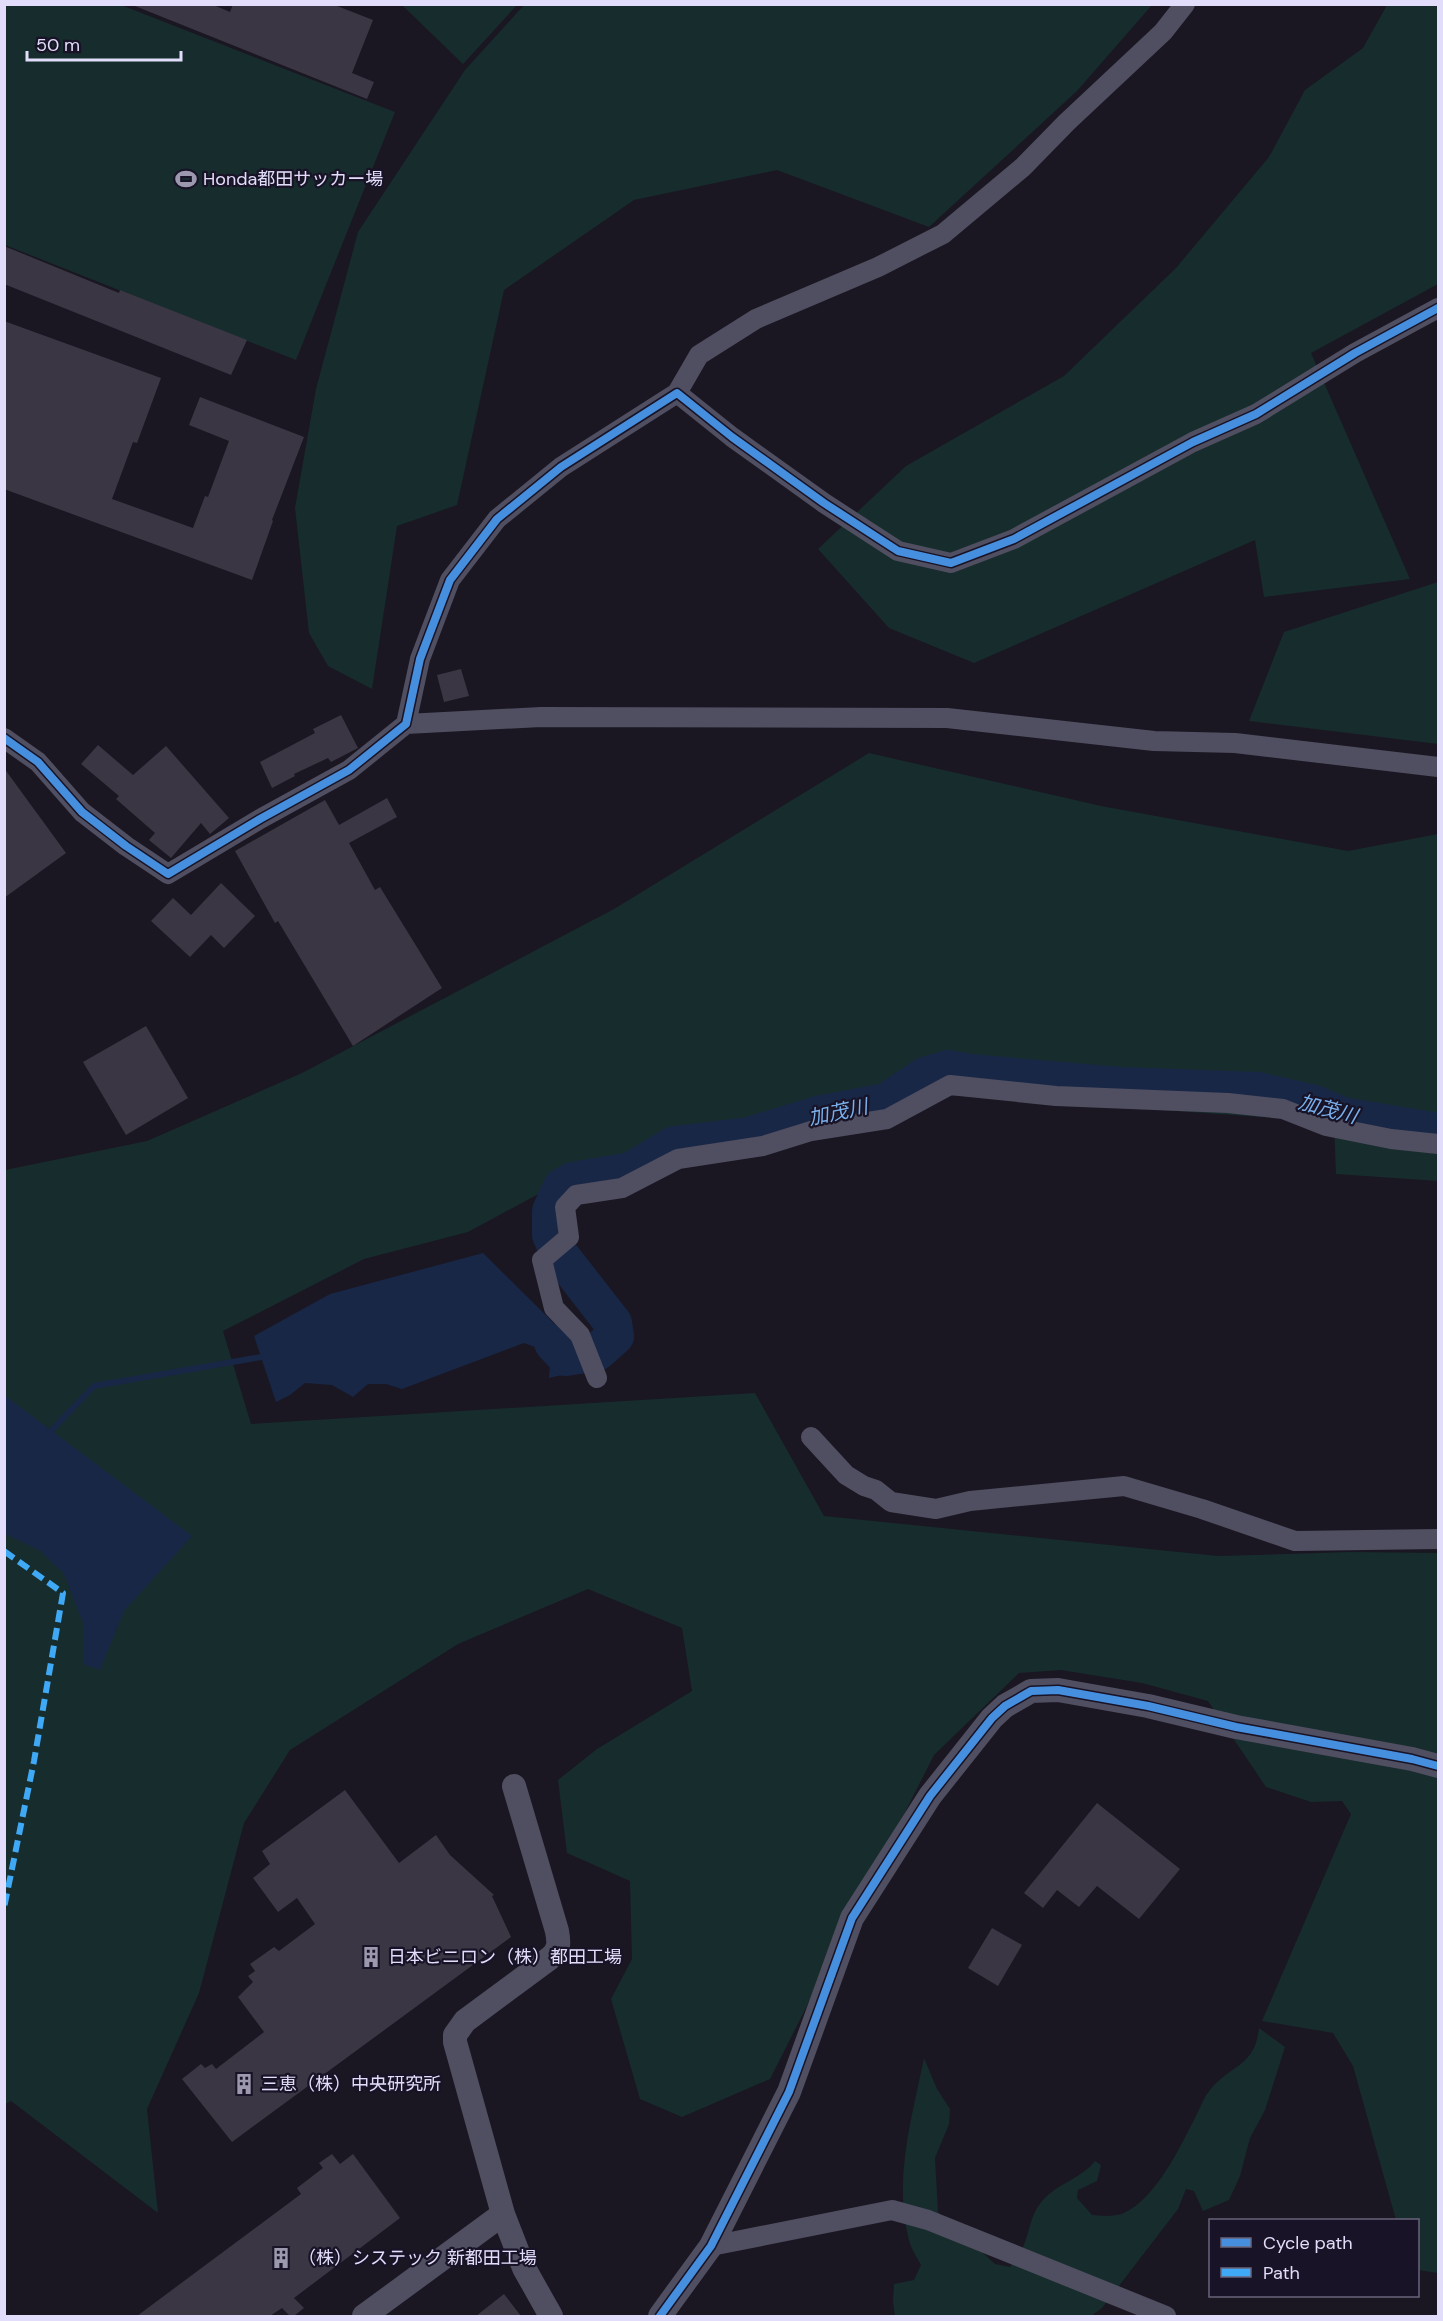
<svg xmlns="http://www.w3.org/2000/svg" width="1443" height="2321" viewBox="0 0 1443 2321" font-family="'DM Sans','Noto Sans JP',sans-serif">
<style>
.green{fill:#172c2d}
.water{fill:#182746}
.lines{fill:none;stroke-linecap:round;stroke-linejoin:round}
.stream{stroke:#182746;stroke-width:6}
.river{stroke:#182746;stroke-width:38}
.building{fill:#3a3643}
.minor{stroke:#504e61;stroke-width:20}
.tertiary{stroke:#504e61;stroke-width:24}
.quiet{stroke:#3fa9f5;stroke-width:6;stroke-dasharray:12 6;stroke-linecap:butt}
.cycleway-casing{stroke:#181326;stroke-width:11}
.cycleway{stroke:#468fdf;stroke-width:8}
.labels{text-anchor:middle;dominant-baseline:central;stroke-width:4.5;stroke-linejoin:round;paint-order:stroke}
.poi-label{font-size:18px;fill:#e2ddfa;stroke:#181326;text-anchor:start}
.water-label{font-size:20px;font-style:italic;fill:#79b0ec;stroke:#181326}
</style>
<rect width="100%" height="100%" fill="#1a1722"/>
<!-- green -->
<path class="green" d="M 4,5 L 121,5 L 395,112 L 296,360 L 5,245 Z
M 402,5 L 517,5 L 463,64 Z
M 524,5 L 1152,5 L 1077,91 L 929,227 L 777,170 L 634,200 L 504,290 L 457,505 L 397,526 L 372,689 L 328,666 L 309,633 L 295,508 L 316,389 L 358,232 L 465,70 Z
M 1387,5 L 1438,5 L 1438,284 L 1311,353 L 1410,579 L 1264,597 L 1255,540 L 974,663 L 889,628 L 818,549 L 906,466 L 1064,376 L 1176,268 L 1269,157 L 1305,90 L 1363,48 Z
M 1438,582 L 1438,744 L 1249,721 L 1284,632 Z
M 869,753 L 1101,806 L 1348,851 L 1438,834 L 1438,1181 L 1336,1174 L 1334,1122 L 949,1095 L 668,1149 L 568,1178 L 468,1232 L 364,1259 L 223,1331 L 251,1424 L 755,1393 L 824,1516 L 1218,1556 L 1351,1552 L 1438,1553 L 1438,2273 L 1418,2270 L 1418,2220 L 1396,2220 L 1353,2066 L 1333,2033 L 1262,2021 L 1351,1814 L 1342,1801 L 1311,1802 L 1266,1787 L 1208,1701 L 1142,1683 L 1061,1670 L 1019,1673 L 934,1755 L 770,2079 L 682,2117 L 640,2099 L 611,1999 L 632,1959 L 630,1881 L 567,1853 L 558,1780 L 597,1749 L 692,1691 L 682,1628 L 588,1589 L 458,1644 L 290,1750 L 244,1823 L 199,1993 L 147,2109 L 158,2213 L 11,2101 L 5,2104 L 5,1170 L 147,1141 L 302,1073 L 614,909 Z
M 1259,2028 L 1285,2047 L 1265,2110 L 1250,2138 L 1240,2176 L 1229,2200 L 1203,2211 L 1194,2191 L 1186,2189 L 1178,2209 L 1102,2308 L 1091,2316 L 895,2316 L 893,2302 L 894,2284 L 914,2280 L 921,2265 C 917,2257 911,2249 909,2240 C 893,2179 912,2118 924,2058 L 937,2089 L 950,2109 L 949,2124 L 935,2158 L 938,2212 L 995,2264 L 1010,2267 C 1015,2260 1020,2254 1023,2247 C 1030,2232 1030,2214 1043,2200 C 1058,2183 1081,2179 1095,2161 L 1101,2165 L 1097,2181 L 1078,2190 L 1077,2198 L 1092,2215 C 1102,2216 1114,2217 1124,2213 C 1156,2198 1179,2149 1195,2118 C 1200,2109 1203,2098 1210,2090 C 1231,2064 1255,2067 1259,2028 Z"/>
<!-- water -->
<path class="water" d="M 483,1253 L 571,1340 L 584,1370 L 549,1378 L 551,1353 L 524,1343 L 402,1389 L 386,1384 L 368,1384 L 353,1397 L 332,1385 L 305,1383 L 290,1395 L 276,1402 L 254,1336 L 330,1294 Z
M 4,1395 L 192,1536 L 124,1611 L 100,1670 L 83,1664 L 83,1623 L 64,1574 L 39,1550 L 5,1534 Z"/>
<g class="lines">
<!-- stream -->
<path class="stream" d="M 48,1434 L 94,1386 L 267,1356"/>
<!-- river -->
<path class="river" d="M 553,1343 L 566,1357 L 597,1352 L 615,1336 L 613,1323 L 560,1255 L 551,1235 L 551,1211 L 562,1187 L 573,1181 L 631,1171 L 674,1145 L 749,1136 L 818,1115 L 886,1102 L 925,1076 L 948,1069 L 970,1073 L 1120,1086 L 1258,1091 L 1315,1104 L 1342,1116 L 1438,1132"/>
</g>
<!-- building -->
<path class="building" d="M 130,4 L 211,4 L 230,12 L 233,4 L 332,4 L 373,20 L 352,73 L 374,82 L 367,99 Z
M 4,246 L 119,293 L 120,290 L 247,340 L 231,375 L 4,284 Z
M 4,321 L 161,378 L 137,443 L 133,442 L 112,499 L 193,528 L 205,496 L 208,497 L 229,441 L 189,425 L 200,397 L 304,437 L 272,520 L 273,521 L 252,580 L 4,489 Z
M 461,669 L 469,696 L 444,702 L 437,675 Z
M 341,715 L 358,748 L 331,762 L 328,758 L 294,774 L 295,776 L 272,788 L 260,762 L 315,733 L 313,729 Z
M 98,745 L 133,775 L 166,746 L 229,818 L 210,834 L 201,823 L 171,858 L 149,840 L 155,833 L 116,799 L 119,796 L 81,764 Z
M 4,768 L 66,853 L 4,898 Z
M 387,798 L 397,817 L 349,843 L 375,890 L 380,887 L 442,988 L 353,1046 L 278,921 L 275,923 L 235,851 L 325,800 L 339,825 Z
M 221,883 L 255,916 L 224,948 L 211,935 L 190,957 L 151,921 L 173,898 L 191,915 Z
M 146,1026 L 188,1098 L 126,1135 L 83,1062 Z
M 345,1790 L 399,1863 L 436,1835 L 450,1855 L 494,1895 L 492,1896 L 511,1937 L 232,2142 L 182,2079 L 201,2064 L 205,2068 L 212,2064 L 216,2069 L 264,2032 L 238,1997 L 253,1982 L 248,1976 L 255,1971 L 250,1964 L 274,1947 L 279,1951 L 315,1924 L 297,1898 L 278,1912 L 253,1878 L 270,1864 L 262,1851 Z
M 1097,1803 L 1180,1869 L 1139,1919 L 1097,1886 L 1079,1907 L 1057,1890 L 1043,1908 L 1024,1893 Z
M 992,1928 L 1022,1945 L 998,1986 L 968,1968 Z
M 332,2154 L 340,2164 L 353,2154 L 400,2218 L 294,2298 L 304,2308 L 294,2316 L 290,2316 L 282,2308 L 270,2316 L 137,2316 L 301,2194 L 297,2188 L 323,2168 L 319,2163 Z
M 504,2294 L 521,2316 L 476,2316 Z"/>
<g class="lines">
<!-- minor -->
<path class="minor" d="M 677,393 L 699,355 L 756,319 L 878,267 L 943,234 L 1023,167 L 1067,122 L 1163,32 L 1185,4
M 406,724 L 541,717 L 947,718 L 1154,741 L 1235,743 L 1438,767
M 4,738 L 38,762 L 82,812 L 126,846 L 168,874 L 260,819 L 349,770 L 406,724 L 420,659 L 450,580 L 497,519 L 561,467 L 677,393 L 732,437 L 824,503 L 898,551 L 951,563 L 1014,539 L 1193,442 L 1256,414 L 1355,353 L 1438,308
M 597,1378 L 580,1335 L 554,1308 L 542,1260 L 569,1237 L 565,1207 L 576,1195 L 622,1188 L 678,1159 L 763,1146 L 811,1131 L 887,1119 L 950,1085 L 1056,1096 L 1228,1103 L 1283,1109 L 1326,1126 L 1391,1139 L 1438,1144
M 811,1437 L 846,1475 L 864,1486 L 876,1490 L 891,1502 L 936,1509 L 970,1501 L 1124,1486 L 1202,1509 L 1295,1541 L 1438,1539
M 711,2246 L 892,2210 L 928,2220 L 1166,2316"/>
<!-- tertiary -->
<path class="tertiary" d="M 514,1786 L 557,1931 C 559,1942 560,1950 550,1958 L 465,2021 L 455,2035 L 455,2042 L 503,2214 L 524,2268 L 551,2316
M 364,2316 L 503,2214
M 660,2316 L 711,2246 L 789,2092 L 852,1918 L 930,1796 L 992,1718 L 1005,1706 L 1031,1691 L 1058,1690 L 1148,1706 L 1236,1727 L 1412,1759 L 1438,1766"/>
<!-- quiet -->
<path class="quiet" d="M 4,1551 L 63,1593 L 34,1761 L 4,1908"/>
<defs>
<path id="cycleway" d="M 4,738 L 38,762 L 82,812 L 126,846 L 168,874 L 260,819 L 349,770 L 406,724 L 420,659 L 450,580 L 497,519 L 561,467 L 677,393 L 732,437 L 824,503 L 898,551 L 951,563 L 1014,539 L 1193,442 L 1256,414 L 1355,353 L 1438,308
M 660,2316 L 711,2246 L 789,2092 L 852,1918 L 930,1796 L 992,1718 L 1005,1706 L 1031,1691 L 1058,1690 L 1148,1706 L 1236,1727 L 1412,1759 L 1438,1766"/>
</defs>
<!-- cycleway casing -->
<use href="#cycleway" class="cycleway-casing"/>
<!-- cycleway -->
<use href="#cycleway" class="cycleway"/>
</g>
<!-- icons -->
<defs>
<symbol id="stadium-bare" viewBox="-9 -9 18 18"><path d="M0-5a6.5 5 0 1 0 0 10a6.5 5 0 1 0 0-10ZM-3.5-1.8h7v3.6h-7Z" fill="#9c98ae" stroke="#181326" stroke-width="2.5" paint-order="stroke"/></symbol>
<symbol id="building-bare" viewBox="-9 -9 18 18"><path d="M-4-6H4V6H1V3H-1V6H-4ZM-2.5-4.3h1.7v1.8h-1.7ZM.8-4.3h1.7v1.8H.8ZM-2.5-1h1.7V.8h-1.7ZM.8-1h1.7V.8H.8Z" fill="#9c98ae" stroke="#181326" stroke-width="2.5" paint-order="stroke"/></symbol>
</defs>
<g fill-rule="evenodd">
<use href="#stadium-bare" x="171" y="164" width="30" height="30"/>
<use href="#building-bare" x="356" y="1942" width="30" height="30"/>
<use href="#building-bare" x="229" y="2069" width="30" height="30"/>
<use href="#building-bare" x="266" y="2243" width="30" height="30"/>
</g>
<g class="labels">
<!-- poi labels -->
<g class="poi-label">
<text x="203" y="179">Honda都田サッカー場</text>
<text x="388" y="1957">日本ビニロン（株）都田工場</text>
<text x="261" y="2084">三恵（株）中央研究所</text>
<text x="298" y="2258">（株）システック 新都田工場</text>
</g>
<!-- water labels -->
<g class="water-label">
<text transform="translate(1328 1109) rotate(15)">加茂川</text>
<text transform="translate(838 1112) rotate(-12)">加茂川</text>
</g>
</g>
<!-- border -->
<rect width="1443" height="2321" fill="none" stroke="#e2ddfa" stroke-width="12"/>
<!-- legend -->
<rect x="1209" y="2219" width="210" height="78" fill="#181326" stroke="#69647b" stroke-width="1.5"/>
<rect x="1221" y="2238" width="30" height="9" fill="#468fdf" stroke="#69647b" stroke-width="1.5"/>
<text x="1263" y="2249" font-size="18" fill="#e2ddfa">Cycle path</text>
<rect x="1221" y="2268" width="30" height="9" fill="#3fa9f5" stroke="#69647b" stroke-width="1.5"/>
<text x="1263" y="2279" font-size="18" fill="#e2ddfa">Path</text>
<!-- scale -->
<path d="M27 51v9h154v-9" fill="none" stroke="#e2ddfa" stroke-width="3"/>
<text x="36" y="51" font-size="18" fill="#e2ddfa" stroke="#181326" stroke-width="4.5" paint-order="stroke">50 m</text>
</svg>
